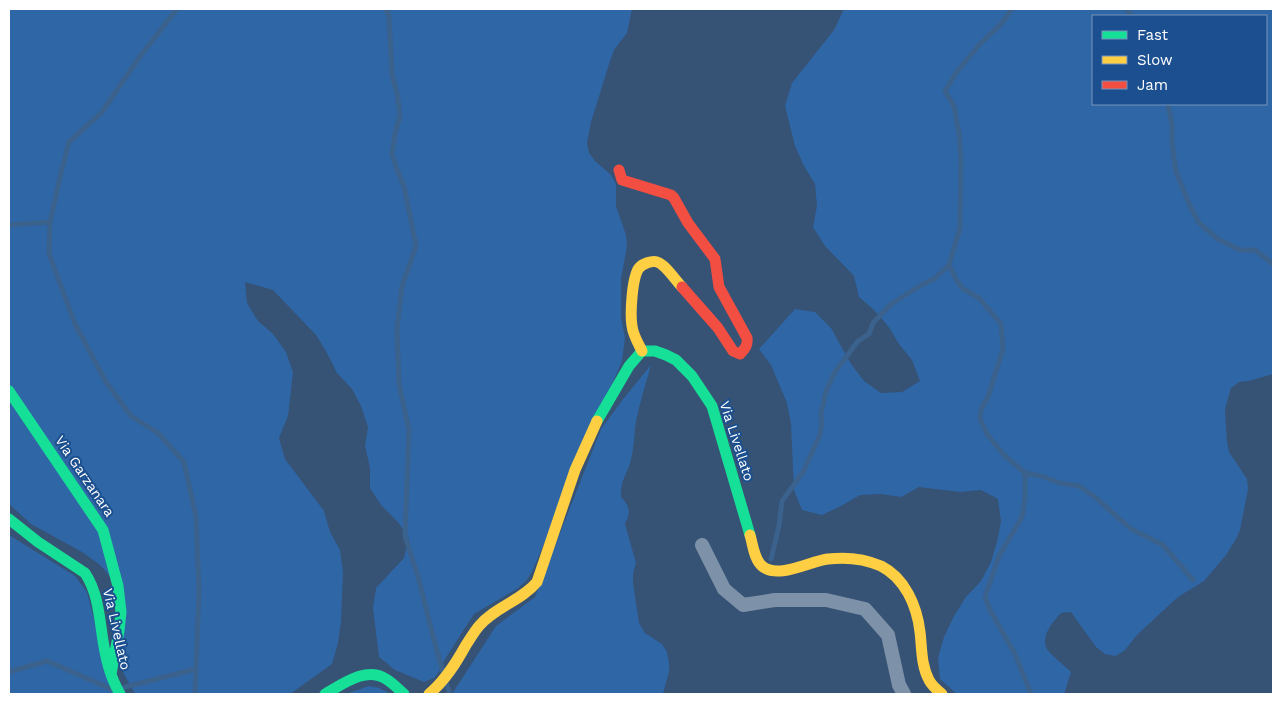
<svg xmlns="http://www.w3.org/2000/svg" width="1282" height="703" viewBox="0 0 1282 703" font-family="'Work Sans',sans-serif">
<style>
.green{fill:#2f66a5;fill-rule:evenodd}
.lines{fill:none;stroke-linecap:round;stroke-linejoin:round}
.stream{stroke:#3b618d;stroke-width:5}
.street{stroke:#7d92a8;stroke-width:14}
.fast{stroke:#16e098;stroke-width:11}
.slow{stroke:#ffcf43;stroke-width:11}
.jam{stroke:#f24e42;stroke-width:11}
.labels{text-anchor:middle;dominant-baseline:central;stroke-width:4;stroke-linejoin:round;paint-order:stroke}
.street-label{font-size:14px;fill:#fff;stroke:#1b4f8f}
</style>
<rect width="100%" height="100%" fill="#365274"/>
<!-- green -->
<path class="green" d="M 9,9 L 632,9 L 627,33 L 614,50 L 610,61 L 591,122 L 587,143 L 589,153 L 595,161 L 611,175 L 616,184 L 616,206 L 626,235 L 627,246 L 621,279 L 621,317 L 625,338 L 622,361 L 532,572 L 526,581 L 518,588 L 474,614 L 445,659 L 441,669 L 434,678 L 424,682 L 395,670 L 379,657 L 373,608 L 376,588 L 404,558 L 409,538 L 397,521 L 381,505 L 370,488 L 370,468 L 365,446 L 368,427 L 361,406 L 352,389 L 337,373 L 327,353 L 316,335 L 273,290 L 245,282 L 247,303 L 258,321 L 273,334 L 286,352 L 293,372 L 288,416 L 279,438 L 285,459 L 324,511 L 330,532 L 340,550 L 343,573 L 341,621 L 338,643 L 332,664 L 290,694 L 135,694 L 117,661 L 114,581 L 100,565 L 82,552 L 31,524 L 9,504 Z
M 844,9 L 1273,9 L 1273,374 L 1249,381 L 1239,382 L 1231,388 L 1225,409 L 1227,442 L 1229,452 L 1247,479 L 1248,489 L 1240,530 L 1236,539 L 1226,555 L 1204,581 L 1178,597 L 1138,634 L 1124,651 L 1115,656 L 1105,654 L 1096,647 L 1071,612 L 1061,613 C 1053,622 1040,636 1047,649 C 1051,655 1066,667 1071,672 L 1065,691 L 1065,694 L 957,694 L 940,679 L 938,658 L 944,637 L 954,616 L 966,597 L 981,581 L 991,562 L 997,542 L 1001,522 L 998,499 L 981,490 L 960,492 L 919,487 L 901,497 L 881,494 L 860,495 L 841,506 L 822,515 L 802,510 L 794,490 L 791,424 L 787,403 L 771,365 L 759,349 L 795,309 L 815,312 L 831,328 L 851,364 L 864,381 L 881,393 L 902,392 L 920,381 L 912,360 L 899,344 L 888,326 L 874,310 L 859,297 L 854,276 L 825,246 L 813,227 L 817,206 L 815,184 L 804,166 L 795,146 L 785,106 L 792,83 L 834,30 ZM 1093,16 L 1266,16 L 1266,104 L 1093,104 Z
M 651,365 C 646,383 640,402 636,421 C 634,434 634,447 631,460 C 627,475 620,480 621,497 C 630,507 631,512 625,524 L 636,563 L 633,573 L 633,583 L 639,623 L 645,633 L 662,644 L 667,652 L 669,663 L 669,672 L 663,694 L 452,694 L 496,626 L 535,597 L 601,429 L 624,398 Z
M 9,535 L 75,576 L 87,592 L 114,694 L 9,694 Z
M 369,686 L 379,688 L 391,694 L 346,694 Z"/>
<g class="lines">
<!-- stream -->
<path class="stream" d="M 177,9 L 141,55 L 102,112 L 69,142 L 61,173 L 50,222 L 49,254 L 75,324 L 106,382 L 131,416 L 158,433 L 184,462 L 196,517 L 199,591 L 195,694
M 386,9 L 389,16 L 392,75 L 397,93 L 400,115 L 395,134 L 392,154 L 396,167 L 404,186 L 416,246 L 402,286 L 397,329 L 399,384 L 409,430 L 405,536 L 419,580 L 434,640 L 443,672
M 1012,9 L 1001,24 L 980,44 L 958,70 L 945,91 L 954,106 L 959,133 L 961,158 L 960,228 L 949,265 L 957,281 L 963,289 L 979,298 L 1001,324 L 1003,349 L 988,397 L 981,409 L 980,419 L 987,434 L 1004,455 L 1025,473 L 1025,498 L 1022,517 L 999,556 L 985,597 L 990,610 L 1015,654 L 1031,694
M 1126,9 L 1132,16
M 1168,104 L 1172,125 L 1172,143 L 1176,172 L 1190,206 L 1199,223 L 1218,239 L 1240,250 L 1255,250 L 1273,264
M 9,225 L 50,222
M 1025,473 L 1041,476 L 1060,483 L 1079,486 L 1095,497 L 1131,529 L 1163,545 L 1193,580
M 771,559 L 779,526 L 782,501 L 803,472 L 820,435 L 822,421 L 821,414 L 826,391 L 835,372 L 858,341 L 869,334 L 873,323 L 891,304 L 923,284 L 934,279 L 949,265
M 9,672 L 47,661 L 111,689
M 446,683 L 450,694
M 121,688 L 196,669"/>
<!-- street -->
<path class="street" d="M 702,545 L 724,589 L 743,605 L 775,600 L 826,600 L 865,609 L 888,635 L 899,685 L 904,694"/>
<!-- fast -->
<path class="fast" d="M 9,391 L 103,530 L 118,586 L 121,612 L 119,631 L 111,674
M 597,421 L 629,366 L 642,351 L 655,351 L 666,355 L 676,360 L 692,376 L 712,406 L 750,535
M 9,519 L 38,542 L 85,573 C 97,591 99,613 102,634 C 105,655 109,675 120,694
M 325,694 C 343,684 366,666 386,679 C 393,683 398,689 404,694"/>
<!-- slow -->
<path class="slow" d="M 642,351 C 638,343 633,335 632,326 C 630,314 632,277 639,268 C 642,264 652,260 657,262 C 665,264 676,281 682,287
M 750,535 C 753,545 754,559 762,566 C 778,580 810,561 828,559 C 845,557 865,559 881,566 C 905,578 917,606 920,632 C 922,648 921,665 929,680 C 932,686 937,690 942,694
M 429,694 C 445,681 456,663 466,645 C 470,639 474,632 479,626 C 495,607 521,601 537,582 L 575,470 L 597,421"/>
<!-- jam -->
<path class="jam" d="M 619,170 L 622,180 L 671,195 L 674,198 L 688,223 L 715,259 L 719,287 L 747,338 C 748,345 745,349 740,354 L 733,351 L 718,328 L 682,287"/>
</g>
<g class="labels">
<!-- street labels -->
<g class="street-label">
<text transform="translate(737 441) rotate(72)">Via Livellato</text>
<text transform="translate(85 476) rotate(56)">Via Garzanara</text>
<text transform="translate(117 629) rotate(77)">Via Livellato</text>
</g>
</g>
<!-- border -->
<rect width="1282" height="703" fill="none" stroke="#ffffff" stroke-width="20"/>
<!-- legend -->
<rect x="1092" y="15" width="175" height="90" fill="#1b4f8f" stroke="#7695bc"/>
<rect x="1102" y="31" width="25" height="8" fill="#16e098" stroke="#7695bc"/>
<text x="1137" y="40" font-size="15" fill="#ffffff">Fast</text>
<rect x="1102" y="56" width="25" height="8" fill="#ffcf43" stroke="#7695bc"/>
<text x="1137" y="65" font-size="15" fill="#ffffff">Slow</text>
<rect x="1102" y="81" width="25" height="8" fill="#f24e42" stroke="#7695bc"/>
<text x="1137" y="90" font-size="15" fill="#ffffff">Jam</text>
</svg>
